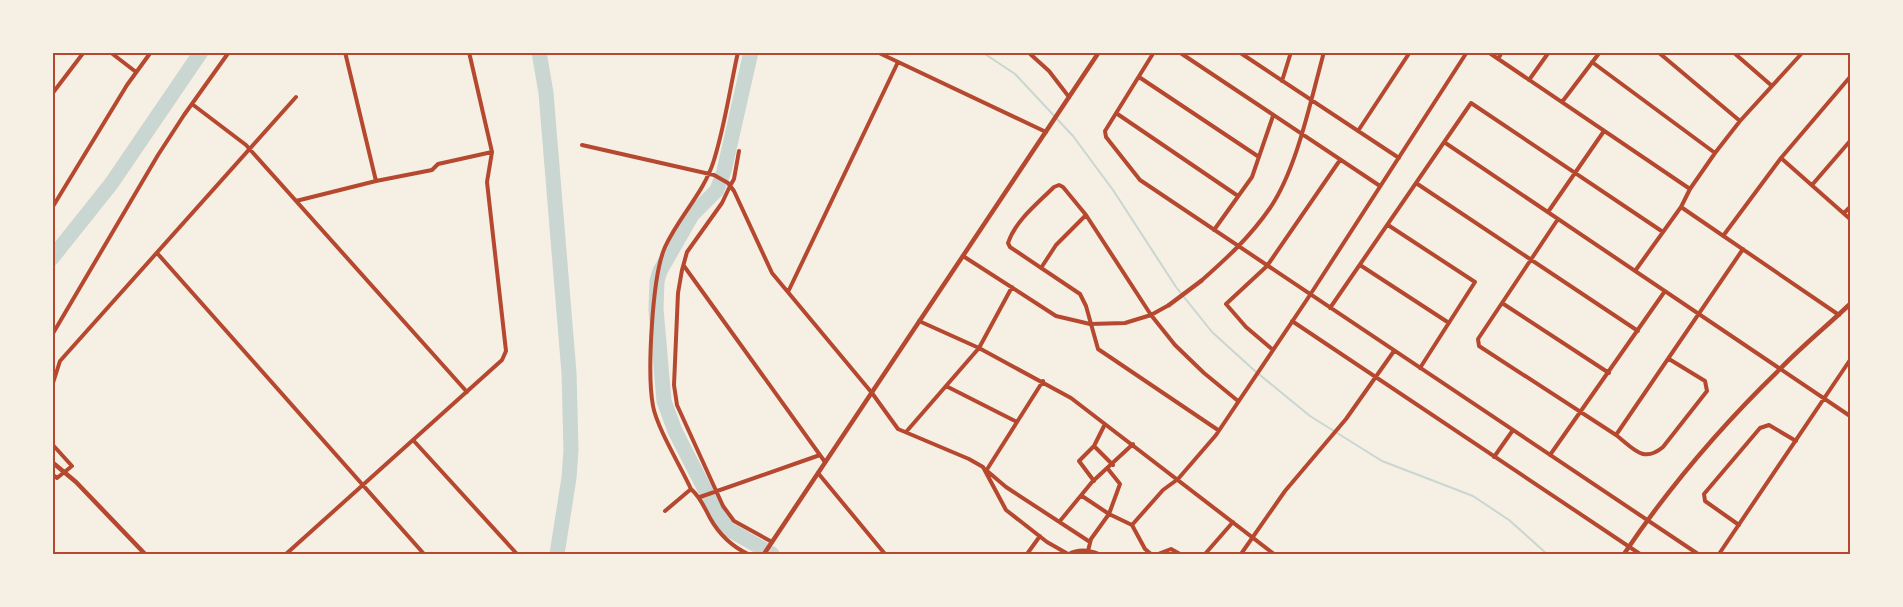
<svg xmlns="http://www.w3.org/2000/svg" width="1903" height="607" viewBox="0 0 1903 607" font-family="Karla,sans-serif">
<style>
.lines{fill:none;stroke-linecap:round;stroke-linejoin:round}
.stream{stroke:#c9d6d2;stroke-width:2}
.river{stroke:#c9d6d2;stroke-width:15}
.minor{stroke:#b5482f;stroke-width:4}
.tertiary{stroke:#b5482f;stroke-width:4.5}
.secondary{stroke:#b5482f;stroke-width:4.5}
.neatline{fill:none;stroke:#b5482f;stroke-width:2}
</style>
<rect width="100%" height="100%" fill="#f6efe4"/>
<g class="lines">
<!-- stream -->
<path class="stream" d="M 982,52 L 1015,74 L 1073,136 L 1113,190 L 1176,287 L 1212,332 L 1255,371 L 1310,416 L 1382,461 L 1473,496 L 1509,520 L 1547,554"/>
<!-- river -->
<path class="river" d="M 539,52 L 546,93 L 569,373 L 571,450 L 569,478 L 557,554
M 751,52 L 724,171 L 717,190 L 692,215 L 660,271 L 657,281 L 656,309 L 664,401 L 675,431 L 719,517 L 728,529 L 772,554
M 52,258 L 111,184 L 201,52"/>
<!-- minor -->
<path class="minor" d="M 110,52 L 136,72
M 738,52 C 730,88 725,125 714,160 C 704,193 679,216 665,247 C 652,276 647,374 653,406 C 657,428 681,467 691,489 C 701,498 704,507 710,518 C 719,534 731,546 748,554
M 877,52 L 1046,132
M 1028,52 L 1049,71 L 1069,97
M 1154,52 L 1105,131 L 1106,137 L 1140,180 L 1698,554
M 1179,52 L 1380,186
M 1239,52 L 1399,158
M 1488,52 L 1690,189
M 1658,52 L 1740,121
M 1733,52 L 1772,86
M 1498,59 L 1502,52
M 1592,62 L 1715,153
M 1139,77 L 1259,157
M 1529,80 L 1549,52
M 1282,81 L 1291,52
M 52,94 L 84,52
M 1562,102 L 1600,52
M 192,104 L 246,145 L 467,392
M 1116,113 L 1238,196
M 1358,131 L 1410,52
M 1444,142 L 1850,416
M 582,145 L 714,175 L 728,183 L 734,191 L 772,273 L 872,393 L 898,429 L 969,459 L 983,467 L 1006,510 L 1047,542 L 1068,554
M 739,151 L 734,179 L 730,186 L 722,203 L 687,252 L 682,270 L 678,293 L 674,385 L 677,405 L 723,506 L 734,521 L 772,542
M 1781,158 L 1850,77
M 376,181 L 432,170 L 438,164 L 492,152
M 1416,183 L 1638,331
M 1812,185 L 1850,141
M 296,201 L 376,181 L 345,52
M 1681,207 L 1839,315
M 52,208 L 127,85 L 151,52
M 1548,212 L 1604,131
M 1844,213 L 1850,207
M 1558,219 L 1478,339 L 1479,346 L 1616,435 L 1743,249
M 1388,225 L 1475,282 L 1420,368
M 1214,230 L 1252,177 L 1273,116
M 1723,236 L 1781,158 L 1850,219
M 157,253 L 424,554
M 963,256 L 1056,316 L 1090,324 L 1125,323 L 1151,315 L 1169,305
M 1360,265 L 1449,323
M 684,266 L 825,462
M 1041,268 L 1056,245 L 1086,215
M 1635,271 L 1681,207 L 1690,189 L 1715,153 L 1740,121 L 1803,52
M 1201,281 C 1227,258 1250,237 1270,208 C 1297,169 1311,99 1324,52
M 788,292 L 898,62
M 1502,303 L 1609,373
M 1330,308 L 1471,103 L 1663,232
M 919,321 L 979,348 L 1071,398 L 1274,554
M 1292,321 L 1640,554
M 52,335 L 158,155 L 184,115 L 229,52
M 1273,350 L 1246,327 L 1226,304 L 1267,266 L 1340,160
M 52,386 L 60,361 L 296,97
M 946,386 L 1017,422
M 1218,430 L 1098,349 L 1086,306 L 1080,294 L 1010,247 L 1008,243 C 1015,221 1038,203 1054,187 L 1059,185 L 1063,187 L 1086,215 L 1151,315 L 1175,345 L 1204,373 L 1238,401
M 906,432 L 979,348 L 1012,287
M 1616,435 C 1633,448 1643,464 1663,447 L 1707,391 L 1705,381 L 1669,359
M 413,440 L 517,554
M 52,444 L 72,466 L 57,478 L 52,474
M 1094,446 L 1113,465
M 1550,455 L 1665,291
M 1494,457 L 1513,430
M 986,470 L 1006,487 L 1090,542
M 986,471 L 1043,381
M 818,473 L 885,554
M 1094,481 L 1079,461 L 1094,446 L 1105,424
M 1082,496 L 1109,514 L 1120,484 L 1108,469
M 700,497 L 820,455
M 665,511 L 691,489
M 1060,521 L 1092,482 L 1133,444
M 1132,525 L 1163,490 L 1178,479 L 1216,435 L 1310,295 L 1467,52
M 1739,525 L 1705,501 L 1704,494 L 1760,428 L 1769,425 L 1796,441
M 1088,551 L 1091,539 L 1109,514 L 1132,525 L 1145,549 L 1151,554
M 286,554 L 502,360 L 506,351 L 487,182 L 492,152 L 469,52
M 1027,554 L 1040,536
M 1069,554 C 1078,549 1089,550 1099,554
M 1158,554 L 1171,549 L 1180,554
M 1205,554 L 1233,522
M 1241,554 L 1285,491 L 1346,419 L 1394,351
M 1719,554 L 1850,360"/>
<!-- tertiary -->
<path class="tertiary" d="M 1169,305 L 1201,281
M 52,462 L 76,482 L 145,554
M 764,554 L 1099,52"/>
<!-- secondary -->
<path class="secondary" d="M 1624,554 C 1669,487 1722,425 1780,369 C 1802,346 1827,326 1850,304"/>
</g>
<!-- border -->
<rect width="1903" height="607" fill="none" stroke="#f6efe4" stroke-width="108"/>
<rect x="54" y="54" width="1795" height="499" class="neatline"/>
</svg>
